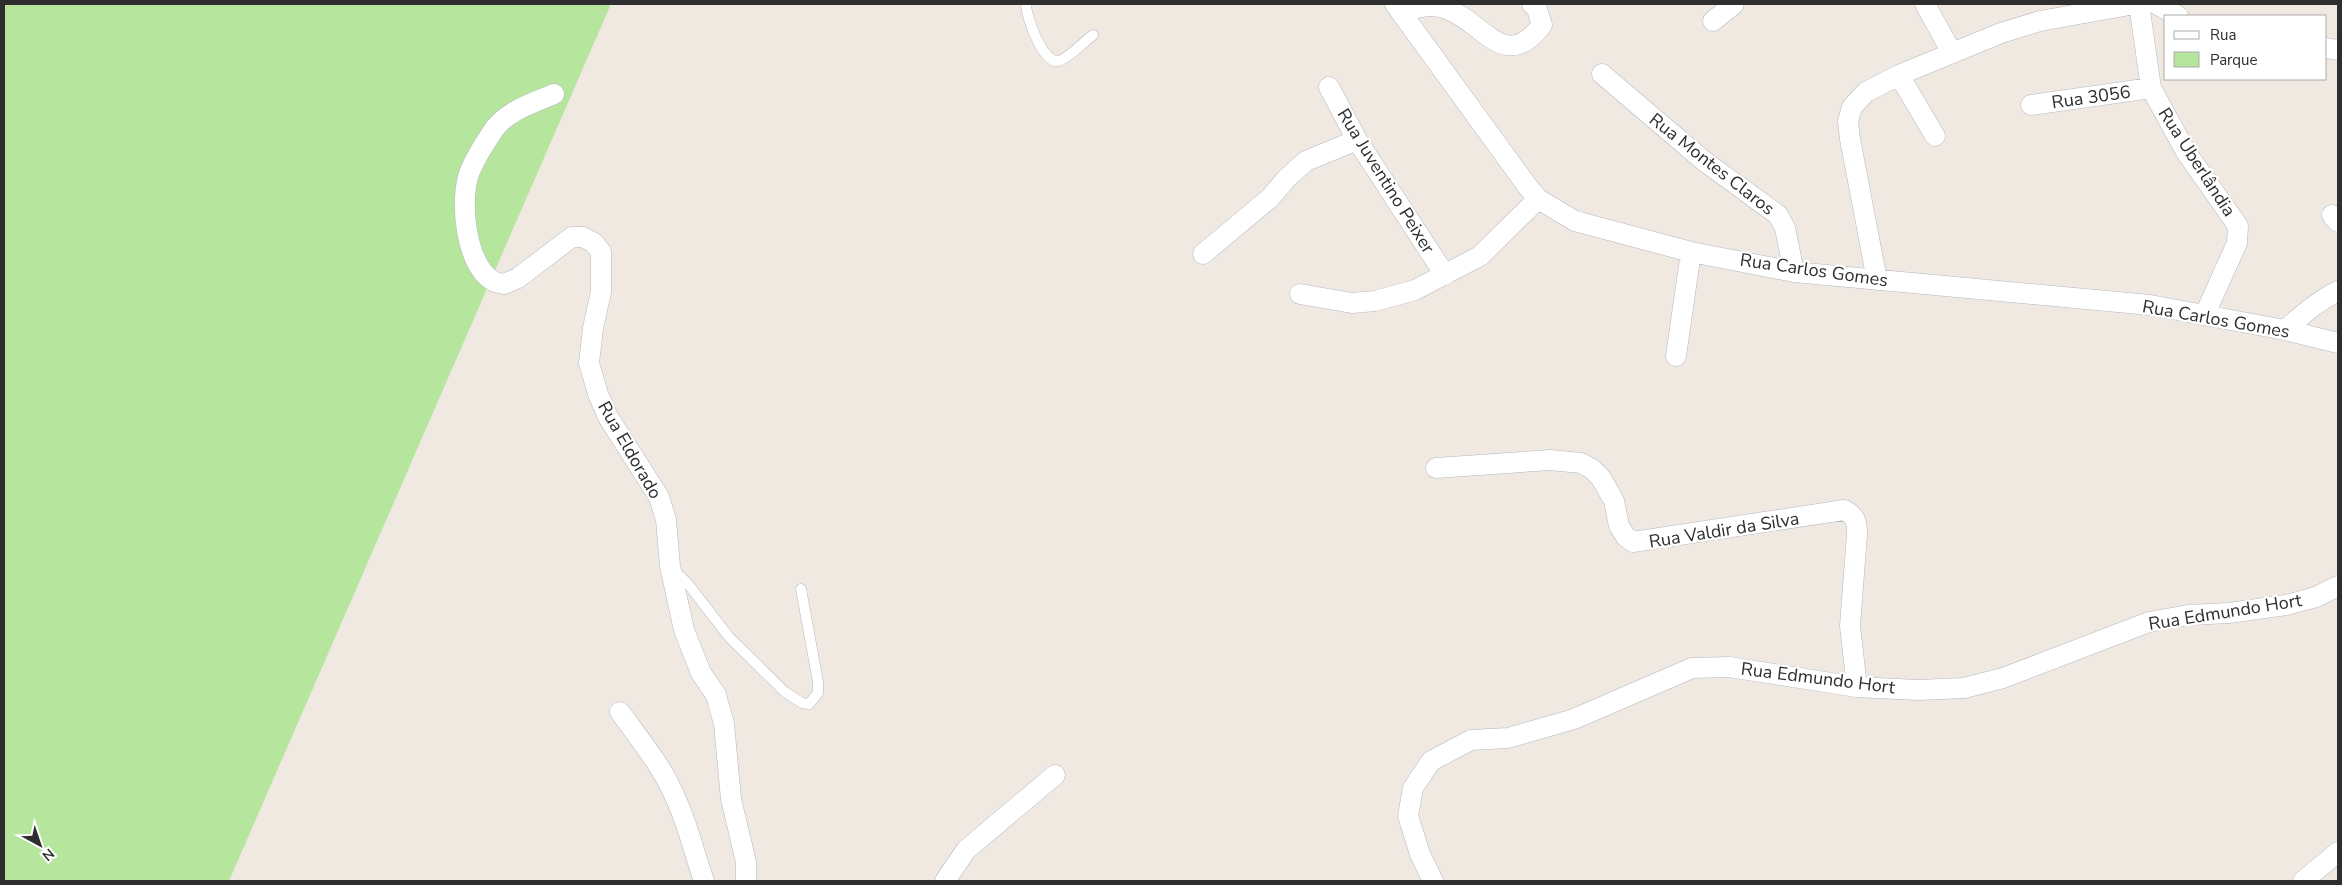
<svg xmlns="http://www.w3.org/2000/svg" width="2342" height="885" viewBox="0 0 2342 885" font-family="'Nunito Sans',sans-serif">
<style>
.green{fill:#b6e59e}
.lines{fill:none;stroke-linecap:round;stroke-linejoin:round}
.lane-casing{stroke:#b4b7c1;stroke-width:11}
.street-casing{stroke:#b4b7c1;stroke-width:21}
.lane{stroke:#fff;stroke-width:10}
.street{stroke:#fff;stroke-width:20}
.labels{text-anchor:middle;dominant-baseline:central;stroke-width:4.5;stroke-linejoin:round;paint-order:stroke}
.street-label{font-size:18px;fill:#2e2e2e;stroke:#fff}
</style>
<rect width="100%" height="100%" fill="#efe9e1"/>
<!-- green -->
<path class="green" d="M 4,4 L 611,4 L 229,881 L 4,881 Z"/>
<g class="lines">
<defs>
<path id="lane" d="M 1026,4 C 1026,16 1043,65 1059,61 C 1067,59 1085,41 1093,35
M 673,569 L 688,584 L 729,637 L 785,692 L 802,703 L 809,704 L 818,693 L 818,682 L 801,589"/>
<path id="street" d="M 1395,4 L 1528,187 L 1538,199 L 1575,221 L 1691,252 L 1794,272 L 2150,305 L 2285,330 L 2338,343
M 1925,4 L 1952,53
M 2139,4 L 2151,88 L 2186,152 L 2238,226 L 2237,243 L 2205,314
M 2156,4 L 2178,16
M 1401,11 C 1417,8 1432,3 1447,9 C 1484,22 1504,74 1542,25 L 1537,9 L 1532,4
M 1713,21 L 1734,4
M 2326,48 L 2338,50
M 1602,74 L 1704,161 L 1778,215 L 1785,228 L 1794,272
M 1899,75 L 1935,136
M 1329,87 L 1357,140 L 1445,275
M 554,94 C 533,103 509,110 495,128 C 486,141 476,157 470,171 C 459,198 465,265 493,281 C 496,283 501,283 504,284 L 518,278 L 572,237 L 583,237 L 594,243 L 601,252 L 601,292 L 593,328 L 589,363 L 598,394 L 608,417 L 659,497 L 666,520 L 670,566 L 684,630 L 701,673 L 716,695 L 724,724 L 731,799 L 746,862 L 746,881
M 2031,105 L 2151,88
M 2332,215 L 2338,222
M 1203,254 L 1270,198 L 1287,178 L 1306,161 L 1357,140
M 1877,280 L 1850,139 L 1848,121 L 1852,107 L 1866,92 L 1899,75 L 2001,33 L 2040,21 L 2135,4
M 1300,294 L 1352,303 L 1375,301 L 1415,290 L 1480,256 L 1538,199
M 2285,330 C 2302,315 2318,301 2338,291
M 1676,356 L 1691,252
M 1436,468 L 1550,460 L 1581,463 L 1592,469 L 1601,478 L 1614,501 L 1619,526 L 1626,537 L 1633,542 L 1844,510 C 1856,516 1857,522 1857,534 L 1850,626 L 1857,687
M 620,712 C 640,740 662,766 675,797 C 688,824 694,853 704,881
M 945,881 L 966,850 L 1055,775
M 1433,881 L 1420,854 L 1408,816 L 1413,788 L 1431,761 L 1471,740 L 1508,738 L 1574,719 L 1692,668 L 1729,667 L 1857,687 L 1918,690 L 1964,688 L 2003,678 L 2149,622 L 2188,615 L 2229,613 L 2286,605 L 2316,597 L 2338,586
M 2303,881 L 2338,852"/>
</defs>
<!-- lane casing -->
<use href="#lane" class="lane-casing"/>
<!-- street casing -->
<use href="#street" class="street-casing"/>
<!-- lane -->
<use href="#lane" class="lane"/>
<!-- street -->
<use href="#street" class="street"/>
</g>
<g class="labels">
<!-- street labels -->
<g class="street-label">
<text transform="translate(2091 97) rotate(-8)">Rua 3056</text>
<text transform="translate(2197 162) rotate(57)">Rua Uberlândia</text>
<text transform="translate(1712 164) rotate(38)">Rua Montes Claros</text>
<text transform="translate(1386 181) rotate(58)">Rua Juventino Peixer</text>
<text transform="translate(1814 270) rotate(8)">Rua Carlos Gomes</text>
<text transform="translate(2216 319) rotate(10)">Rua Carlos Gomes</text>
<text transform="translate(630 450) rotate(60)">Rua Eldorado</text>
<text transform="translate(1724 530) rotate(-9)">Rua Valdir da Silva</text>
<text transform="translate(2225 612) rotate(-9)">Rua Edmundo Hort</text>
<text transform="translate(1818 678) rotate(7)">Rua Edmundo Hort</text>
</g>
</g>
<!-- border -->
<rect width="2342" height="885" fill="none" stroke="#2e2e2e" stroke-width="10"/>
<!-- legend -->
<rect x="2164" y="15" width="162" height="65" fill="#ffffff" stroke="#ababab"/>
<rect x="2174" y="31" width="25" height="8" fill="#ffffff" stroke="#ababab"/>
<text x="2210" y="40" font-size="15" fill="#2e2e2e">Rua</text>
<rect x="2174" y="52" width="25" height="15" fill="#b6e59e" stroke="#ababab"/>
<text x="2210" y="65" font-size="15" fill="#2e2e2e">Parque</text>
<!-- north arrow -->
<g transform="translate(40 845) rotate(140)" stroke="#ffffff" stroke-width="4" paint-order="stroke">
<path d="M0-4L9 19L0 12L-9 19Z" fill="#2e2e2e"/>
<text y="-8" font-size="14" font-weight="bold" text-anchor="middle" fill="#2e2e2e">N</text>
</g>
</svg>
